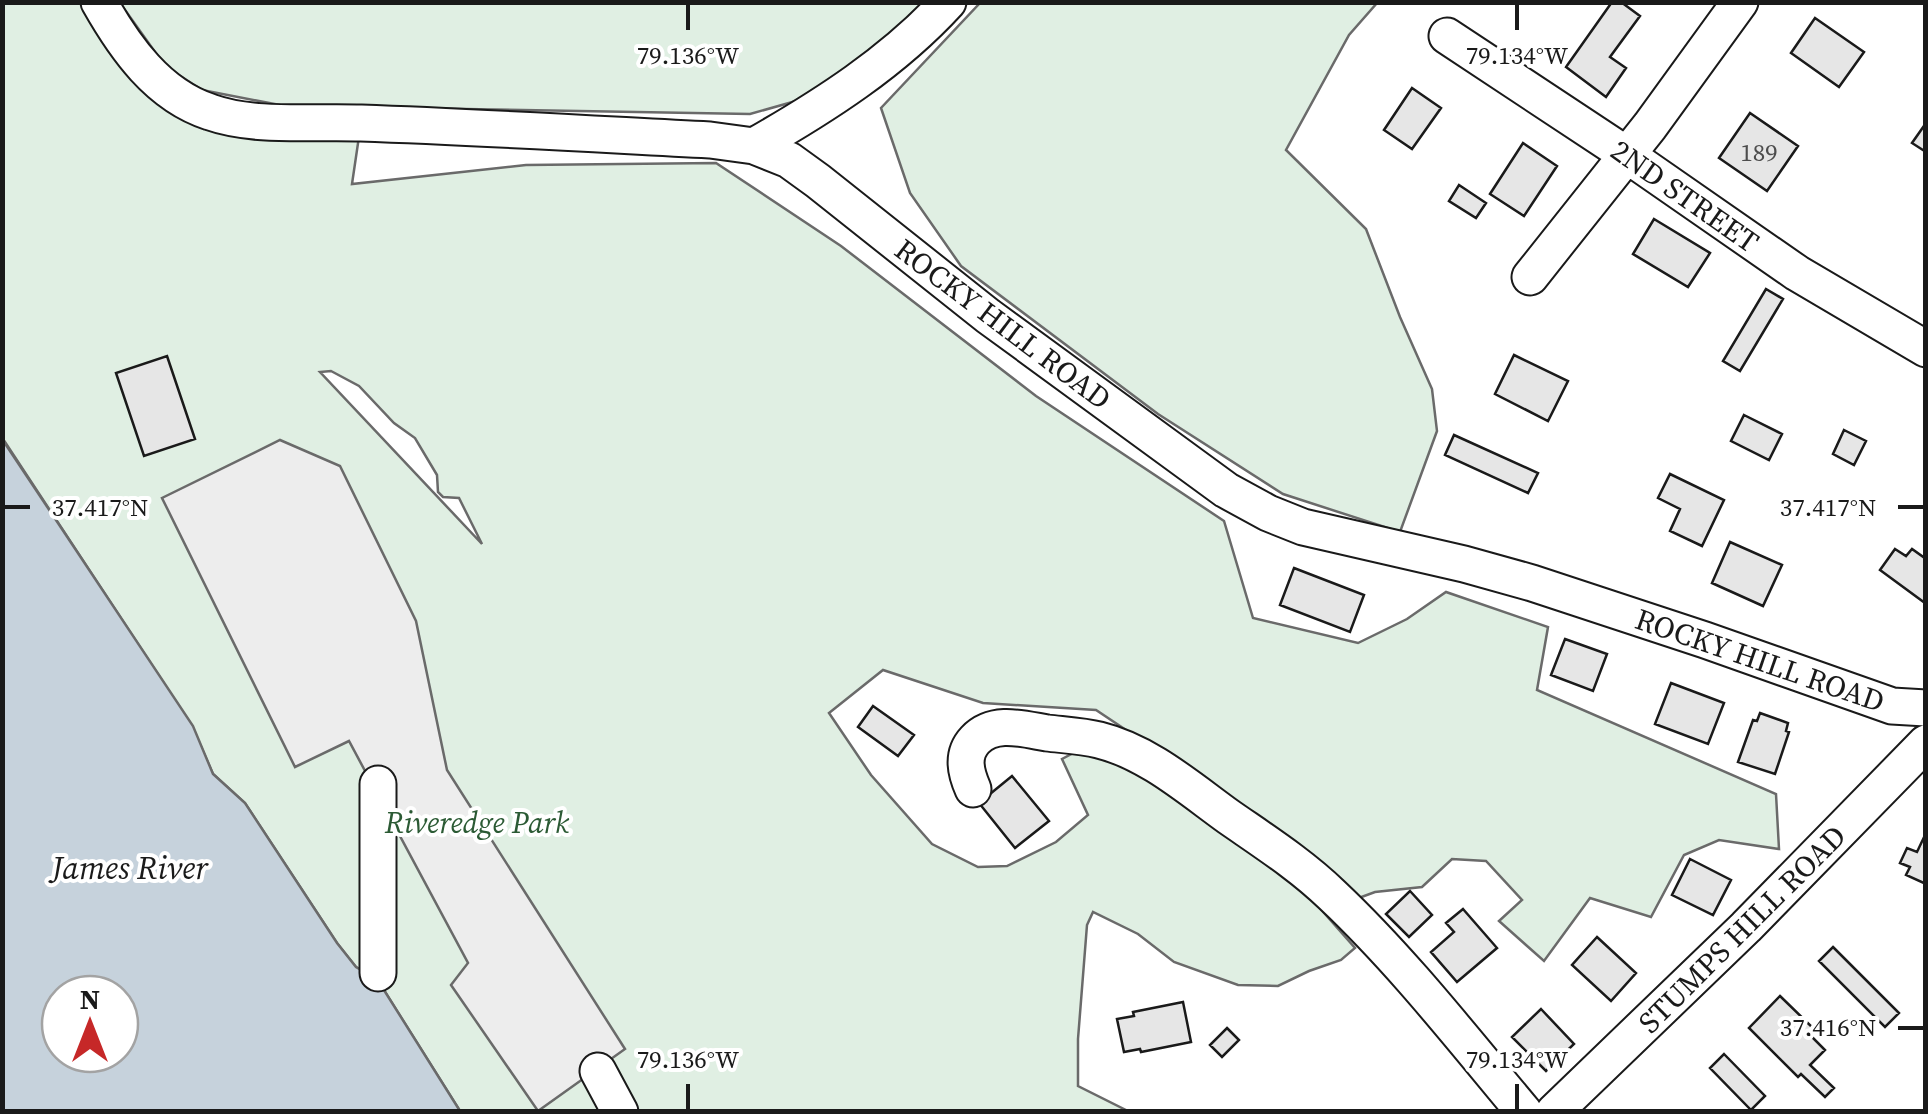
<svg xmlns="http://www.w3.org/2000/svg" width="1928" height="1114" viewBox="0 0 1928 1114" font-family="'Source Serif 4',serif">
<style>
.green{fill:#e0efe3;stroke:#6a6a6a;stroke-width:2.5;fill-rule:evenodd}
.parking{fill:#ededed;stroke:#6a6a6a;stroke-width:2.5}
.water{fill:#c6d2dc;stroke:#6a6a6a;stroke-width:2.5;fill-rule:evenodd}
.building{fill:#e6e6e6;stroke:#1a1a1a;stroke-width:2.5}
.lines{fill:none;stroke-linecap:round;stroke-linejoin:round}
.minor-casing{stroke:#1a1a1a;stroke-width:39}
.minor{stroke:#fff;stroke-width:35}
.ticks{fill:none;stroke:#1a1a1a;stroke-width:4}
.labels{text-anchor:middle;dominant-baseline:central;stroke-width:8;stroke-linejoin:round;paint-order:stroke}
.number-label{font-size:25px;fill:#4d4d4d}
.street-label{font-size:30px;fill:#1a1a1a;stroke:#fff}
.park-label{font-size:30px;font-style:italic;fill:#2b5a34;stroke:#fff}
.water-label{font-size:32px;font-style:italic;fill:#1a1a1a;stroke:#fff}
.ticks-label{font-size:25px;text-anchor:middle;fill:#1a1a1a;stroke:#fff;stroke-width:8;stroke-linejoin:round;paint-order:stroke}
</style>
<rect width="100%" height="100%" fill="#fff"/>
<!-- green -->
<path class="green" d="M 2,3 L 108,3 L 145,69 L 240,120 L 361,123 L 352,184 L 526,165 L 716,163 L 841,246 L 1036,396 L 1224,521 L 1253,618 L 1358,643 L 1407,619 L 1446,592 L 1548,627 L 1537,690 L 1776,794 L 1779,849 L 1719,840 L 1684,855 L 1651,917 L 1590,898 L 1544,961 L 1499,921 L 1522,900 L 1486,861 L 1452,859 L 1422,887 L 1375,892 L 1356,899 L 1216,790 L 1096,710 L 983,703 L 883,670 L 829,713 L 871,775 L 932,844 L 978,867 L 1007,866 L 1056,842 L 1088,815 L 1062,759 L 1083,748 L 1147,776 L 1288,872 L 1355,948 L 1341,960 L 1309,971 L 1278,986 L 1238,985 L 1174,962 L 1138,934 L 1093,912 L 1087,925 L 1078,1039 L 1078,1086 L 1128,1111 L 1137,1111 L 460,1111 L 377,979 L 356,967 L 337,943 L 245,803 L 213,774 L 192,726 L 3,439 ZM 331,371 L 359,386 L 394,423 L 415,438 L 437,475 L 438,492 L 443,497 L 459,498 L 482,544 L 320,372 Z
M 120,3 L 929,3 L 810,97 L 750,114 L 285,106 L 202,90 L 165,66 Z
M 980,3 L 1377,3 L 1349,35 L 1286,150 L 1366,229 L 1400,317 L 1432,389 L 1437,431 L 1400,532 L 1283,494 L 1158,414 L 961,266 L 910,193 L 881,108 Z"/>
<!-- parking -->
<path class="parking" d="M 280,440 L 340,466 L 416,621 L 447,770 L 625,1049 L 538,1111 L 451,985 L 468,963 L 349,741 L 295,767 L 162,498 Z"/>
<!-- water -->
<path class="water" d="M 2,439 L 193,726 L 213,774 L 245,803 L 337,943 L 356,967 L 377,979 L 460,1111 L 3,1111 ZM 60,994 L 120,994 L 120,1054 L 60,1054 Z"/>
<!-- building -->
<path class="building" d="M 1612,2 L 1621,2 L 1640,16 L 1610,57 L 1626,68 L 1606,97 L 1566,67 Z
M 1815,18 L 1864,52 L 1839,87 L 1791,53 Z
M 1412,88 L 1441,108 L 1412,149 L 1384,130 Z
M 1750,113 L 1798,146 L 1767,191 L 1719,158 Z
M 1926,123 L 1926,152 L 1912,143 Z
M 1523,143 L 1557,166 L 1524,216 L 1490,194 Z
M 1459,185 L 1486,203 L 1476,218 L 1449,201 Z
M 1654,219 L 1710,253 L 1688,287 L 1633,254 Z
M 1766,289 L 1783,299 L 1740,371 L 1723,361 Z
M 1514,355 L 1568,381 L 1548,421 L 1495,394 Z
M 167,356 L 195,439 L 144,456 L 116,373 Z
M 1744,415 L 1782,434 L 1769,460 L 1731,441 Z
M 1844,430 L 1866,441 L 1854,465 L 1833,454 Z
M 1454,435 L 1538,473 L 1528,493 L 1445,455 Z
M 1670,474 L 1724,500 L 1702,546 L 1670,531 L 1680,509 L 1658,498 Z
M 1730,542 L 1782,565 L 1763,606 L 1712,583 Z
M 1895,549 L 1906,556 L 1912,549 L 1926,559 L 1925,603 L 1880,570 Z
M 1294,568 L 1364,595 L 1350,632 L 1280,605 Z
M 1565,639 L 1607,654 L 1593,691 L 1551,675 Z
M 1671,683 L 1724,703 L 1708,744 L 1655,724 Z
M 873,706 L 914,735 L 898,756 L 858,727 Z
M 1760,713 L 1788,723 L 1786,731 L 1789,732 L 1775,774 L 1738,762 L 1753,720 L 1757,721 Z
M 1012,776 L 1049,821 L 1015,848 L 979,803 Z
M 1926,833 L 1926,884 L 1906,875 L 1910,867 L 1900,863 L 1907,848 L 1917,852 Z
M 1690,859 L 1731,880 L 1713,915 L 1672,895 Z
M 1410,891 L 1432,915 L 1409,937 L 1386,914 Z
M 1463,909 L 1497,948 L 1457,982 L 1431,952 L 1454,932 L 1446,923 Z
M 1597,937 L 1636,973 L 1611,1001 L 1572,965 Z
M 1833,947 L 1899,1013 L 1885,1027 L 1819,961 Z
M 1780,996 L 1815,1030 L 1810,1035 L 1825,1050 L 1810,1065 L 1834,1088 L 1825,1097 L 1801,1074 L 1798,1077 L 1749,1028 Z
M 1183,1002 L 1191,1042 L 1141,1052 L 1140,1049 L 1124,1052 L 1117,1019 L 1134,1016 L 1133,1012 Z
M 1541,1009 L 1574,1044 L 1546,1071 L 1512,1037 Z
M 1227,1028 L 1239,1040 L 1222,1057 L 1210,1045 Z
M 1724,1054 L 1765,1096 L 1751,1110 L 1710,1068 Z"/>
<g class="lines">
<defs>
<path id="minor" d="M 99,2 C 125,48 158,95 210,112 C 255,128 313,121 361,123 C 477,127 594,134 710,140 L 754,146 L 789,160 L 818,181 L 988,316 L 1226,490 L 1268,513 L 1303,527 L 1464,564 L 1532,583 L 1705,640 L 1892,706 L 1926,708
M 1447,36 L 1627,155 L 1797,273 L 1926,349
M 754,146 C 824,106 893,62 948,2
M 1530,277 L 1650,126 L 1740,2
M 378,784 L 378,973
M 973,789 C 966,773 961,755 975,740 C 994,720 1023,729 1047,733 C 1064,735 1083,736 1099,740 C 1148,752 1190,789 1229,817 C 1265,842 1301,865 1332,895 C 1402,961 1462,1038 1524,1112
M 598,1071 L 620,1112
M 1554,1112 L 1746,927 L 1926,743"/>
</defs>
<!-- minor casing -->
<use href="#minor" class="minor-casing"/>
<!-- minor -->
<use href="#minor" class="minor"/>
</g>
<!-- ticks -->
<path class="ticks" d="M 688,5 L 688,30M 1517,5 L 1517,30M 5,507 L 30,507M 1898,507 L 1923,507M 1898,1028 L 1923,1028M 688,1084 L 688,1109M 1517,1084 L 1517,1109"/>
<g class="labels">
<!-- number labels -->
<g class="number-label">
<text x="1759" y="152">189</text>
</g>
<!-- street labels -->
<g class="street-label">
<text transform="translate(1685 196) rotate(35)">2ND STREET</text>
<text transform="translate(1003 324) rotate(37)">ROCKY HILL ROAD</text>
<text transform="translate(1760 660) rotate(19)">ROCKY HILL ROAD</text>
<text transform="translate(1742 929) rotate(-45)">STUMPS HILL ROAD</text>
</g>
<!-- park labels -->
<g class="park-label">
<text x="477" y="822">Riveredge Park</text>
</g>
<!-- water labels -->
<g class="water-label">
<text x="130" y="868">James River</text>
</g>
</g>
<g class="ticks-label">
<text x="688" y="64">79.136°W</text>
<text x="1517" y="64">79.134°W</text>
<text x="100" y="516">37.417°N</text>
<text x="1828" y="516">37.417°N</text>
<text x="1828" y="1036">37.416°N</text>
<text x="688" y="1068">79.136°W</text>
<text x="1517" y="1068">79.134°W</text>
</g>
<!-- border -->
<rect width="1928" height="1114" fill="none" stroke="#1a1a1a" stroke-width="10"/>
<!-- north arrow -->
<g transform="translate(90 1024)"><circle r="48" fill="#ffffff" stroke="#a3a3a3" stroke-width="2.5"/>
<path d="M0-8L18 38L0 25L-18 38Z" fill="#c62828"/>
<text y="-15" font-size="28" font-weight="bold" text-anchor="middle" fill="#1a1a1a">N</text>
</g>
</svg>
